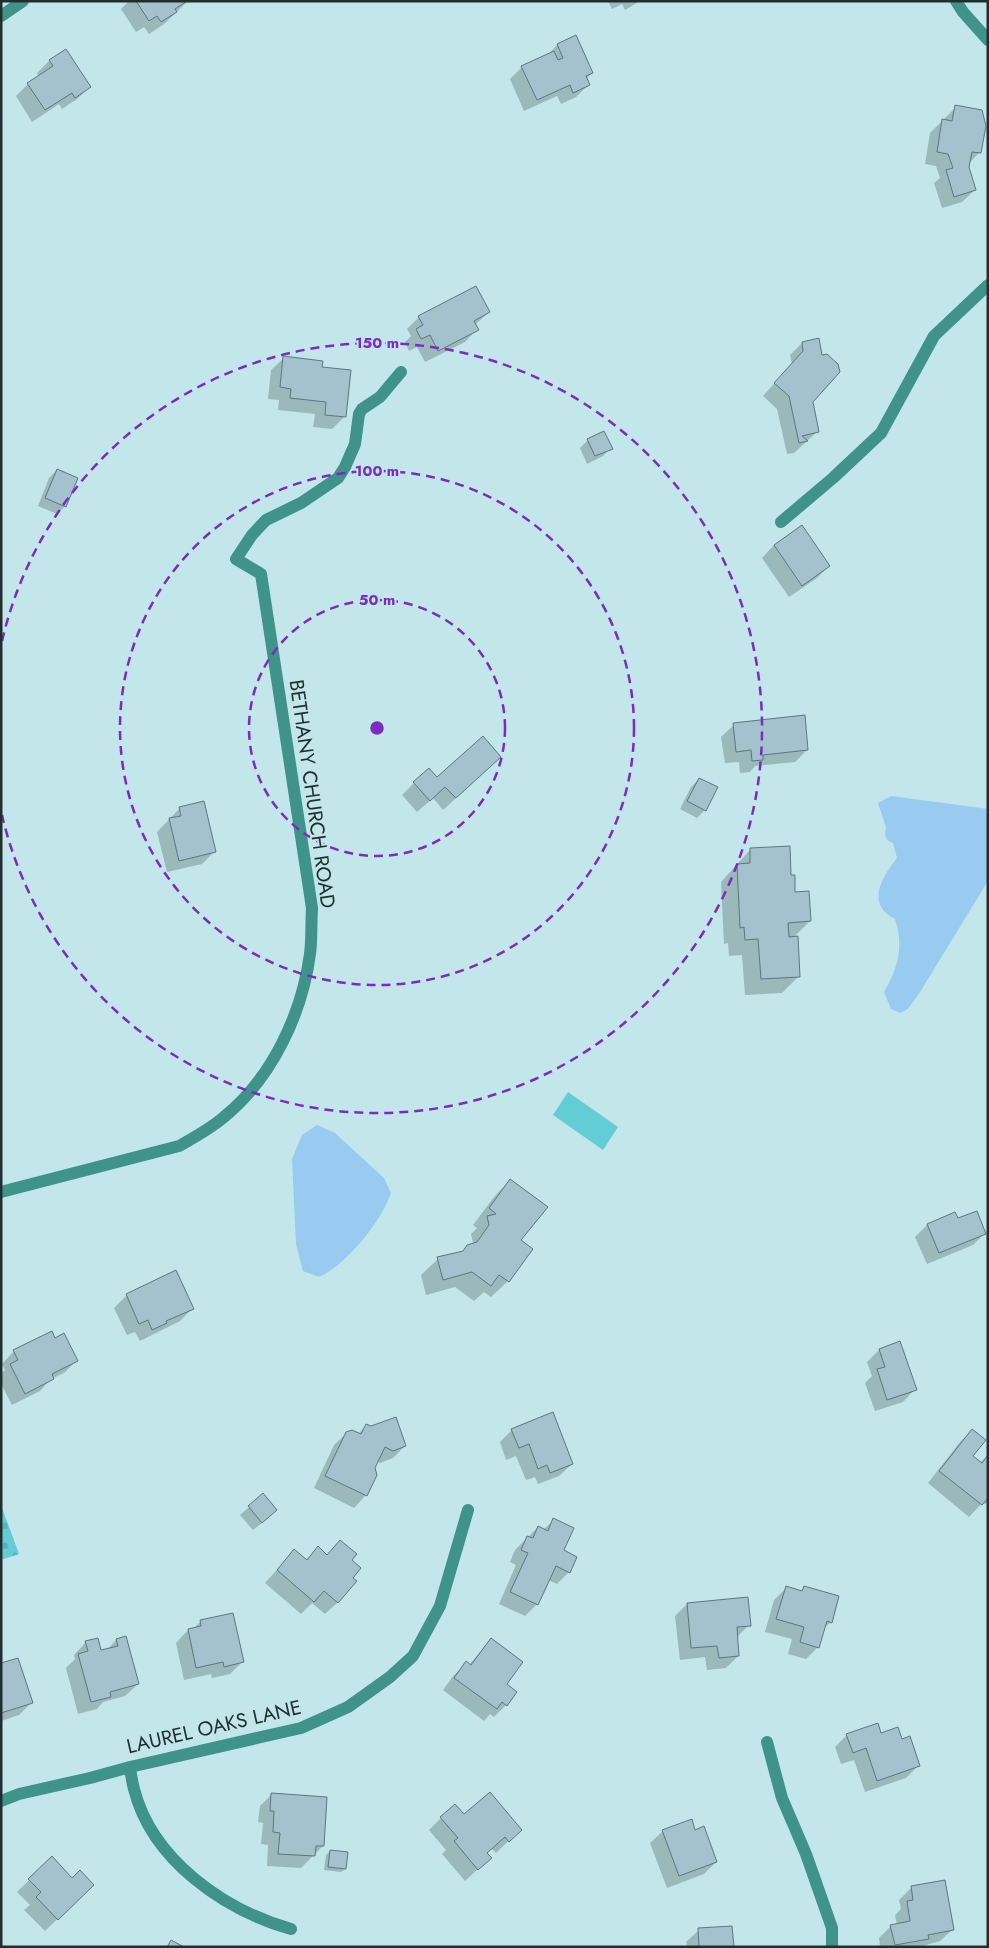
<svg xmlns="http://www.w3.org/2000/svg" width="989" height="1948" viewBox="0 0 989 1948" font-family="Jost,sans-serif">
<style>
.cemetery{fill:url(#cemetery-stones)}
.pitch{fill:#63cdd6}
.water{fill:#99cbf1}
.shadow{fill:#0003}
.building{fill:#a3c2ce;stroke:#5a7782}
.lines{fill:none;stroke-linecap:round;stroke-linejoin:round}
.minor{stroke:#3f9389;stroke-width:12}
.ring{fill:none;stroke:#7b2cbf;stroke-width:2.5;stroke-dasharray:9 6}
.labels{text-anchor:middle;dominant-baseline:central;stroke-width:4;stroke-linejoin:round;paint-order:stroke}
.street-label{font-size:20px;fill:#202e30;stroke:#c2e6e9}
.centre{fill:#7b2cbf;stroke:#c2e6e9;stroke-width:2.5}
.ring-label{font-size:15px;text-anchor:middle;font-weight:bold;fill:#7b2cbf;stroke:#c2e6e9;stroke-width:4;stroke-linejoin:round;paint-order:stroke}
</style>
<defs>
<pattern id="cemetery-stones" width="16" height="16" patternUnits="userSpaceOnUse" patternTransform="scale(1.25)"><rect width="16" height="16" fill="#63cdd6"/><path d="M2 7V4a2 2 0 0 1 4 0v3zM10 15v-3a2 2 0 0 1 4 0v3z" fill="#56b0b8"/></pattern>
</defs>
<rect width="100%" height="100%" fill="#c2e6e9"/>
<!-- cemetery -->
<path class="cemetery" d="M 1,1505 L 19,1554 L 1,1560 Z"/>
<!-- pitch -->
<path class="pitch" d="M 568,1092 L 618,1127 L 603,1150 L 553,1115 Z"/>
<!-- water -->
<path class="water" d="M 891,796 L 988,809 L 988,881 L 920,992 L 908,1009 L 900,1013 L 891,1009 L 884,992 C 898,968 904,946 895,919 C 865,904 882,877 897,858 L 893,843 L 887,840 L 885,835 L 886,827 L 878,803 Z
M 317,1125 L 335,1133 L 384,1178 L 391,1193 C 381,1222 347,1264 319,1277 L 303,1271 L 296,1244 L 292,1159 L 302,1135 Z"/>
<!-- shadow -->
<path class="shadow" d="M 129,1 L 188,1 L 164,24 L 149,34 L 144,27 L 136,32 L 121,9 Z
M 608,1 L 640,1 L 625,10 L 622,4 L 612,9 Z
M 576,37 L 592,73 L 586,79 L 588,85 L 576,97 L 561,104 L 557,96 L 524,111 L 510,79 L 522,67 L 548,55 L 557,45 Z
M 66,50 L 90,87 L 77,99 L 62,109 L 59,104 L 32,122 L 16,96 L 28,84 L 39,77 L 37,73 L 49,61 Z
M 956,107 L 980,152 L 968,164 L 975,190 L 962,202 L 942,208 L 934,183 L 940,178 L 936,166 L 925,164 L 930,133 Z
M 489,312 L 475,325 L 477,329 L 465,342 L 425,362 L 417,347 L 409,351 L 405,342 L 411,336 L 407,329 L 419,317 Z
M 802,343 L 818,431 L 794,453 L 787,454 L 777,409 L 763,396 L 792,364 L 790,355 Z
M 284,358 L 321,368 L 344,417 L 332,429 L 313,427 L 315,414 L 278,410 L 279,400 L 268,399 L 271,370 Z
M 588,440 L 611,448 L 603,456 L 587,464 L 580,448 Z
M 57,470 L 65,506 L 57,514 L 38,506 L 49,478 Z
M 774,545 L 829,566 L 817,578 L 789,597 L 762,558 Z
M 734,725 L 807,750 L 795,762 L 755,766 L 750,772 L 740,773 L 739,762 L 725,763 L 721,737 Z
M 488,769 L 443,810 L 433,798 L 417,812 L 402,795 L 414,783 Z
M 699,779 L 705,810 L 697,818 L 680,809 L 691,787 Z
M 180,808 L 214,852 L 202,864 L 167,872 L 157,832 Z
M 750,850 L 790,876 L 794,893 L 810,921 L 793,938 L 799,976 L 782,993 L 745,995 L 742,955 L 729,956 L 728,943 L 724,944 L 721,882 Z
M 510,1180 L 519,1241 L 531,1249 L 508,1281 L 491,1297 L 484,1292 L 474,1301 L 455,1287 L 426,1295 L 421,1275 L 438,1259 L 462,1252 L 468,1246 L 472,1245 L 473,1243 L 471,1234 L 477,1228 L 473,1225 L 494,1197 Z
M 958,1220 L 985,1233 L 973,1245 L 927,1264 L 915,1237 L 927,1225 Z
M 127,1295 L 192,1309 L 180,1321 L 140,1341 L 135,1332 L 127,1335 L 114,1308 Z
M 54,1339 L 76,1361 L 64,1373 L 51,1379 L 40,1391 L 12,1405 L 1,1384 L 1,1374 L 5,1370 L 2,1364 L 14,1351 Z
M 879,1350 L 915,1389 L 903,1402 L 875,1411 L 865,1383 L 872,1376 L 867,1362 Z
M 367,1425 L 405,1446 L 393,1458 L 380,1463 L 377,1461 L 366,1495 L 354,1508 L 314,1488 L 334,1445 L 347,1433 L 358,1434 Z
M 512,1430 L 572,1464 L 559,1476 L 538,1484 L 535,1477 L 526,1480 L 516,1456 L 506,1460 L 500,1442 Z
M 972,1430 L 972,1457 L 980,1463 L 988,1455 L 988,1502 L 985,1504 L 983,1502 L 969,1517 L 928,1483 L 960,1442 Z
M 263,1495 L 268,1518 L 253,1530 L 240,1515 Z
M 554,1520 L 569,1572 L 557,1584 L 548,1580 L 537,1604 L 525,1616 L 499,1604 L 516,1565 L 510,1562 L 515,1550 L 538,1527 L 543,1530 Z
M 340,1542 L 350,1560 L 351,1578 L 338,1602 L 325,1614 L 312,1603 L 301,1614 L 265,1583 L 294,1551 L 306,1560 L 318,1548 L 326,1556 Z
M 786,1588 L 800,1592 L 804,1588 L 831,1622 L 823,1629 L 818,1647 L 806,1659 L 788,1654 L 792,1639 L 765,1632 L 774,1600 Z
M 687,1604 L 749,1625 L 736,1638 L 738,1656 L 726,1668 L 707,1670 L 705,1657 L 680,1660 L 675,1616 Z
M 201,1621 L 242,1662 L 230,1674 L 212,1678 L 211,1674 L 184,1680 L 176,1643 L 188,1630 L 193,1629 Z
M 491,1639 L 505,1684 L 506,1705 L 494,1717 L 490,1714 L 484,1721 L 443,1690 L 454,1675 L 467,1663 L 469,1665 Z
M 116,1640 L 138,1684 L 125,1696 L 103,1702 L 97,1709 L 78,1714 L 66,1668 L 75,1659 L 74,1655 L 86,1642 L 100,1652 L 107,1650 Z
M 1,1665 L 31,1703 L 19,1715 L 1,1721 Z
M 880,1734 L 901,1741 L 919,1765 L 906,1778 L 865,1792 L 854,1760 L 841,1764 L 835,1747 L 847,1735 Z
M 272,1794 L 323,1846 L 301,1868 L 267,1866 L 268,1845 L 261,1844 L 263,1823 L 258,1822 L 260,1806 Z
M 464,1816 L 520,1830 L 496,1853 L 492,1849 L 486,1854 L 490,1858 L 465,1881 L 442,1854 L 446,1850 L 429,1830 L 441,1818 Z
M 663,1831 L 695,1831 L 716,1862 L 704,1874 L 667,1888 L 650,1843 Z
M 330,1851 L 345,1869 L 341,1872 L 324,1870 L 326,1855 Z
M 52,1858 L 80,1897 L 45,1931 L 24,1910 L 30,1905 L 17,1892 Z
M 911,1888 L 953,1929 L 940,1941 L 919,1947 L 880,1947 L 879,1938 L 891,1926 L 897,1925 L 895,1915 L 901,1909 L 899,1900 Z
M 699,1930 L 732,1947 L 687,1947 L 686,1942 Z"/>
<!-- building -->
<path class="building" d="M 136,1 L 187,1 L 175,9 L 177,12 L 161,22 L 157,16 L 149,21 Z
M 576,35 L 593,73 L 586,76 L 590,85 L 573,93 L 570,85 L 537,100 L 521,66 L 554,51 L 558,60 L 563,58 L 557,44 Z
M 66,49 L 91,87 L 75,98 L 72,93 L 45,110 L 27,83 L 53,66 L 49,60 Z
M 955,105 L 982,110 L 986,126 L 981,153 L 972,152 L 969,167 L 976,190 L 954,197 L 946,170 L 953,168 L 948,154 L 937,152 L 942,119 L 952,121 Z
M 476,286 L 490,312 L 474,321 L 479,330 L 438,351 L 430,335 L 421,339 L 416,329 L 423,325 L 418,316 Z
M 819,338 L 822,355 L 827,354 L 838,364 L 840,372 L 813,402 L 819,432 L 802,436 L 808,441 L 799,443 L 789,396 L 774,383 L 803,351 L 802,342 Z
M 283,356 L 323,361 L 322,367 L 351,370 L 346,417 L 325,415 L 326,402 L 290,398 L 291,389 L 280,387 Z
M 604,431 L 613,449 L 595,456 L 587,439 Z
M 57,469 L 78,478 L 66,507 L 45,498 Z
M 802,525 L 830,566 L 802,586 L 774,545 Z
M 805,715 L 808,750 L 763,755 L 763,760 L 752,761 L 751,750 L 736,752 L 733,723 Z
M 483,736 L 501,757 L 456,798 L 445,787 L 430,801 L 413,782 L 429,768 L 437,777 Z
M 699,778 L 718,787 L 706,811 L 687,801 Z
M 204,801 L 216,852 L 179,861 L 169,818 L 181,816 L 179,807 Z
M 790,846 L 791,875 L 795,875 L 795,892 L 809,891 L 811,921 L 788,923 L 789,937 L 798,936 L 800,977 L 761,979 L 758,939 L 745,940 L 744,927 L 740,928 L 737,864 L 750,863 L 750,848 Z
M 510,1179 L 548,1207 L 521,1240 L 533,1249 L 509,1282 L 499,1275 L 491,1286 L 472,1272 L 443,1280 L 437,1257 L 463,1251 L 467,1245 L 477,1242 L 489,1225 L 487,1216 L 496,1214 L 489,1208 Z
M 977,1211 L 986,1234 L 939,1253 L 927,1224 L 955,1212 L 958,1218 Z
M 176,1270 L 194,1309 L 166,1321 L 167,1323 L 152,1330 L 148,1320 L 139,1324 L 126,1294 Z
M 52,1331 L 55,1338 L 64,1333 L 78,1361 L 52,1374 L 54,1379 L 25,1394 L 10,1364 L 18,1360 L 13,1350 Z
M 900,1341 L 917,1390 L 887,1400 L 877,1369 L 885,1367 L 879,1349 Z
M 553,1412 L 573,1464 L 550,1473 L 547,1465 L 538,1469 L 529,1444 L 519,1448 L 511,1429 Z
M 396,1417 L 406,1446 L 393,1451 L 385,1447 L 375,1468 L 377,1475 L 367,1496 L 325,1476 L 346,1432 L 352,1430 L 361,1434 L 366,1424 L 371,1426 Z
M 972,1429 L 986,1440 L 973,1456 L 982,1463 L 988,1455 L 988,1498 L 982,1505 L 939,1471 Z
M 263,1493 L 277,1510 L 262,1523 L 248,1506 Z
M 553,1518 L 574,1528 L 564,1550 L 577,1557 L 570,1573 L 556,1566 L 538,1605 L 510,1592 L 528,1553 L 521,1550 L 527,1536 L 533,1538 L 538,1526 L 548,1531 Z
M 340,1540 L 357,1554 L 352,1560 L 361,1568 L 353,1578 L 357,1581 L 338,1603 L 324,1591 L 314,1602 L 277,1570 L 294,1549 L 307,1560 L 318,1546 L 327,1555 Z
M 786,1586 L 802,1591 L 804,1586 L 839,1596 L 832,1623 L 827,1621 L 819,1648 L 800,1642 L 804,1627 L 776,1619 Z
M 748,1597 L 751,1626 L 737,1627 L 739,1656 L 719,1658 L 717,1646 L 691,1648 L 687,1603 Z
M 233,1613 L 244,1662 L 224,1667 L 223,1662 L 196,1668 L 188,1629 L 201,1626 L 200,1620 Z
M 126,1636 L 139,1684 L 110,1692 L 111,1697 L 91,1702 L 78,1654 L 88,1651 L 85,1641 L 98,1638 L 101,1650 L 118,1646 L 116,1639 Z
M 491,1638 L 523,1662 L 507,1684 L 517,1692 L 507,1706 L 502,1702 L 497,1709 L 454,1678 L 466,1661 L 471,1665 Z
M 18,1658 L 33,1703 L 1,1713 L 1,1663 Z
M 878,1723 L 881,1733 L 898,1727 L 902,1739 L 910,1736 L 920,1766 L 877,1781 L 866,1748 L 853,1753 L 846,1734 Z
M 490,1792 L 522,1830 L 509,1842 L 505,1837 L 487,1853 L 492,1858 L 478,1870 L 454,1841 L 458,1838 L 440,1817 L 455,1804 L 464,1814 Z
M 271,1793 L 327,1797 L 324,1846 L 316,1846 L 315,1856 L 278,1854 L 280,1833 L 273,1832 L 274,1811 L 270,1811 Z
M 692,1819 L 695,1830 L 704,1826 L 717,1862 L 679,1876 L 662,1830 Z
M 330,1850 L 348,1852 L 346,1869 L 328,1867 Z
M 52,1856 L 72,1878 L 80,1870 L 94,1885 L 58,1920 L 36,1897 L 41,1892 L 28,1879 Z
M 945,1880 L 954,1930 L 928,1935 L 929,1939 L 895,1945 L 890,1925 L 910,1921 L 907,1901 L 913,1900 L 911,1886 Z
M 732,1926 L 734,1947 L 699,1947 L 698,1928 Z
M 171,1940 L 184,1947 L 167,1947 Z"/>
<g class="lines">
<!-- minor -->
<path class="minor" d="M 956,1 L 963,12 L 988,40
M 1,16 L 23,1
M 781,522 L 833,478 L 881,433 L 934,336 L 988,285
M 1,1192 L 179,1146 C 195,1137 210,1129 224,1117 C 272,1078 302,1014 310,954 C 312,939 311,923 312,908 L 261,574 L 236,559 L 252,535 L 266,520 L 301,503 L 338,478 L 345,467 L 355,444 L 359,414 L 362,409 L 380,397 L 401,372
M 767,1742 L 782,1798 L 806,1854 L 832,1928 L 832,1947
M 130,1767 C 131,1774 132,1782 134,1789 C 152,1860 224,1910 291,1929
M 1,1801 L 19,1794 L 90,1778 L 130,1767 L 301,1728 L 348,1707 L 390,1677 L 413,1656 L 440,1606 L 468,1510"/>
</g>
<!-- distance rings -->
<g class="ring">
<circle cx="377" cy="728" r="128"/>
<circle cx="377" cy="728" r="257"/>
<path d="M2 641A385 385 0 1 1 2 815"/>
</g>
<g class="labels">
<!-- street labels -->
<g class="street-label">
<text transform="translate(312 794) rotate(82)">BETHANY CHURCH ROAD</text>
<text transform="translate(214 1727) rotate(-13)">LAUREL OAKS LANE</text>
</g>
</g>
<circle cx="377" cy="728" r="8" class="centre"/>
<g class="ring-label">
<text x="377" y="348">150 m</text>
<text x="377" y="476">100 m</text>
<text x="377" y="605">50 m</text>
</g>
<!-- border -->
<rect width="989" height="1948" fill="none" stroke="#202e30" stroke-width="5"/>
</svg>
